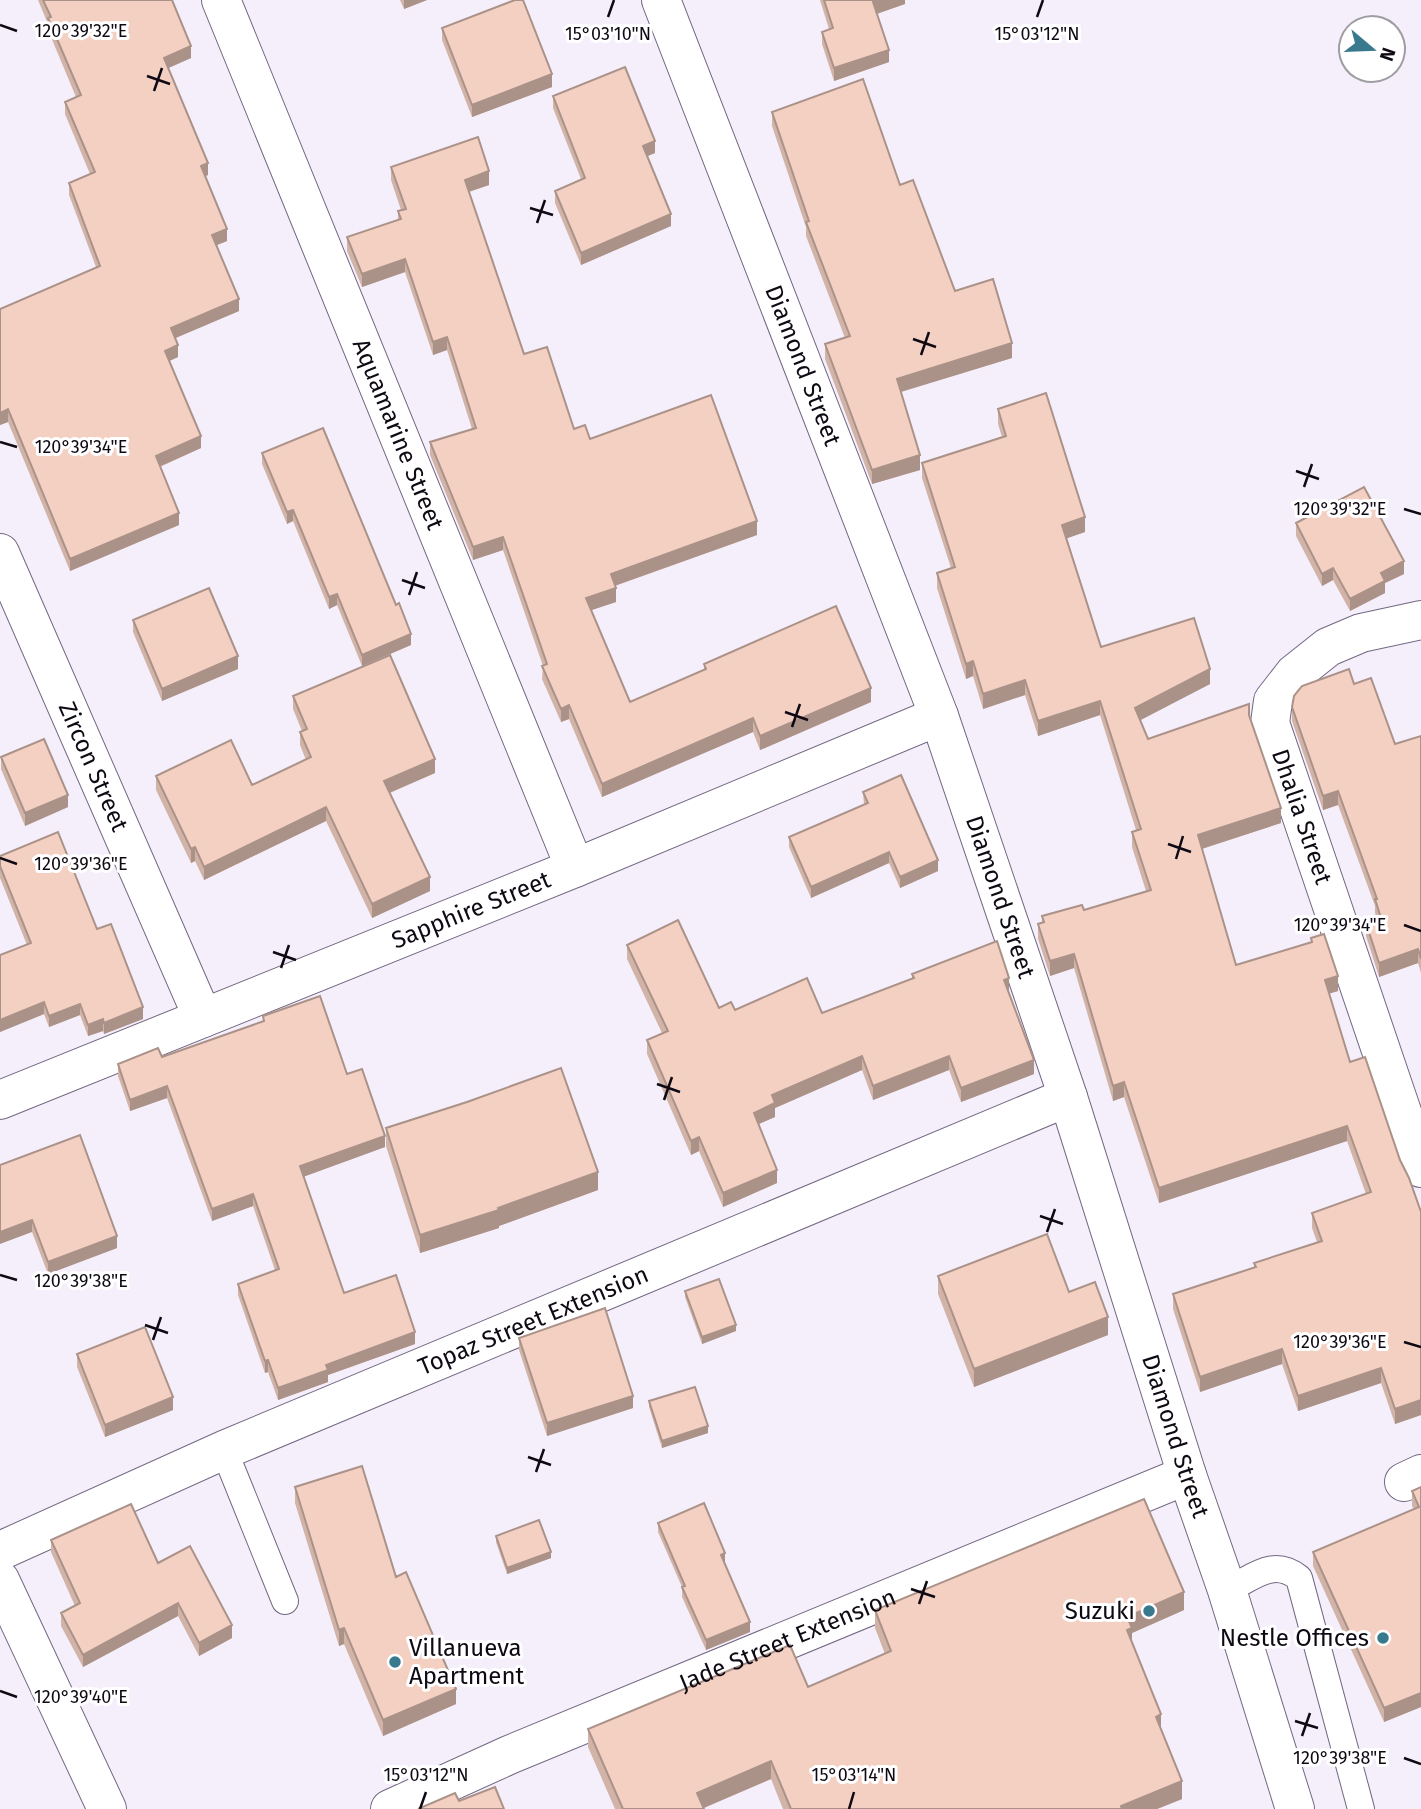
<svg xmlns="http://www.w3.org/2000/svg" width="1421" height="1809" viewBox="0 0 1421 1809" font-family="'Fira Sans',sans-serif">
<style>
.lines{fill:none;stroke-linecap:round;stroke-linejoin:round}
.lane-casing{stroke:#736782;stroke-width:28}
.street-casing{stroke:#736782;stroke-width:40}
.lane{stroke:#fff;stroke-width:26}
.street{stroke:#fff;stroke-width:38}
.wall{fill:#d2b3a8}
.shaded-wall{fill:#ab9288}
.building{fill:#f4d0c3;stroke:#ab9288;stroke-width:2}
.ticks{fill:none;stroke:#0e0913;stroke-width:2.5}
.poi-dot{fill:#39798d;stroke:#fff;stroke-width:2.5}
.labels{text-anchor:middle;dominant-baseline:central;stroke-width:6;stroke-linejoin:round;paint-order:stroke}
.street-label{font-size:24px;fill:#0e0913;stroke:#fff}
.poi-label{font-size:24px;fill:#0e0913;stroke:#fff;text-anchor:end}
.ticks-label{font-size:18px;text-anchor:middle;fill:#0e0913;stroke:#fff;stroke-width:6;stroke-linejoin:round;paint-order:stroke}
</style>
<rect width="100%" height="100%" fill="#f5effc"/>
<g class="lines">
<defs>
<path id="lane" d="M 224,1450 L 285,1601
M 1227,1590 C 1253,1578 1273,1557 1299,1578 L 1361,1809"/>
<g id="street">
<path id="s1" d="M 221,0 L 575,868"/>
<path id="s2" d="M 661,0 L 939,716 L 1068,1097 L 1187,1475 L 1227,1590 L 1295,1809"/>
<path id="s3" d="M 0,553 L 203,1018"/>
<path id="s4" d="M 1421,620 L 1361,633 L 1328,647 L 1294,674 L 1273,701 L 1270,723 L 1421,1168"/>
<path id="s5" d="M 0,1100 L 575,868 L 939,716"/>
<path d="M 1404,1482 L 1421,1474"/>
<path id="s6" d="M 0,1551 L 224,1450 L 1068,1097"/>
<path d="M 0,1580 L 107,1809"/>
<path id="s7" d="M 390,1809 L 509,1755 L 1187,1475"/>
</g>
</defs>
<!-- lane casing -->
<use href="#lane" class="lane-casing"/>
<!-- street casing -->
<use href="#street" class="street-casing"/>
<!-- lane -->
<use href="#lane" class="lane"/>
<!-- street -->
<use href="#street" class="street"/>
</g>
<!-- wall -->
<path class="wall" d="M 38,0 L 172,0 L 191,58 L 168,68 L 208,175 L 205,176 L 227,241 L 217,245 L 239,311 L 175,338 L 178,357 L 169,361 L 201,448 L 160,467 L 179,525 L 70,571 L 8,422 L 0,425 L 0,309 L 96,267 L 69,195 L 69,183 L 90,174 L 65,114 L 65,102 L 76,97 L 48,30 L 48,24 Z
M 400,0 L 427,0 L 404,9 Z
M 820,0 L 905,0 L 905,4 L 877,14 L 889,62 L 834,81 L 822,44 L 822,32 L 829,29 Z
M 442,28 L 552,87 L 472,117 L 442,40 Z
M 553,96 L 655,153 L 647,156 L 671,226 L 581,265 L 555,203 L 555,191 L 581,179 L 553,108 Z
M 772,112 L 900,185 L 955,291 L 1012,358 L 901,392 L 920,470 L 872,484 L 825,359 L 825,344 L 845,338 L 806,236 L 806,227 L 772,126 Z
M 391,167 L 489,185 L 469,192 L 524,354 L 574,429 L 590,439 L 757,535 L 615,586 L 616,602 L 591,610 L 630,702 L 704,670 L 704,664 L 871,702 L 760,750 L 753,732 L 602,797 L 569,719 L 561,722 L 542,679 L 543,666 L 503,550 L 473,560 L 430,455 L 430,442 L 472,429 L 447,350 L 433,355 L 405,272 L 362,287 L 347,251 L 347,237 L 398,220 L 398,211 L 401,210 L 391,180 Z
M 998,409 L 1085,532 L 1067,538 L 1101,647 L 1210,684 L 1140,720 L 1148,739 L 1249,715 L 1281,823 L 1202,849 L 1236,965 L 1311,943 L 1311,938 L 1338,991 L 1329,993 L 1350,1062 L 1400,1160 L 1421,1212 L 1421,1415 L 1395,1424 L 1381,1383 L 1298,1411 L 1282,1364 L 1200,1392 L 1173,1309 L 1173,1294 L 1254,1267 L 1254,1263 L 1317,1242 L 1312,1228 L 1312,1213 L 1366,1194 L 1347,1141 L 1159,1203 L 1124,1097 L 1113,1101 L 1074,968 L 1050,976 L 1038,939 L 1038,924 L 1042,922 L 1042,916 L 1084,910 L 1146,891 L 1132,847 L 1132,832 L 1136,830 L 1100,715 L 1038,736 L 1025,695 L 983,709 L 973,676 L 966,679 L 937,588 L 937,573 L 951,568 L 922,478 L 922,463 L 1002,437 L 998,424 Z
M 262,453 L 411,645 L 362,666 L 337,605 L 329,609 L 293,521 L 287,524 L 262,464 Z
M 1296,523 L 1404,574 L 1385,583 L 1385,593 L 1350,611 L 1333,580 L 1322,586 L 1296,536 Z
M 133,620 L 238,669 L 162,701 L 133,632 Z
M 1354,684 L 1395,744 L 1421,736 L 1421,973 L 1418,963 L 1379,977 L 1366,936 L 1366,923 L 1377,919 L 1375,913 L 1375,906 L 1338,805 L 1323,810 L 1292,721 L 1292,707 Z
M 293,696 L 435,773 L 390,793 L 430,891 L 372,918 L 326,821 L 204,880 L 195,861 L 191,863 L 156,790 L 156,776 L 252,785 L 306,760 L 300,745 L 300,732 L 302,731 L 293,709 Z
M 1,757 L 68,807 L 25,826 L 1,769 Z
M 863,792 L 938,871 L 900,888 L 889,863 L 811,898 L 789,847 L 789,837 L 864,805 Z
M 0,856 L 97,929 L 143,1019 L 104,1034 L 103,1031 L 88,1036 L 80,1015 L 49,1027 L 44,1014 L 0,1032 L 0,955 L 27,945 L 0,878 Z
M 627,945 L 719,1008 L 735,1010 L 822,1013 L 912,978 L 912,974 L 1009,992 L 1034,1074 L 961,1102 L 949,1070 L 873,1100 L 862,1070 L 775,1108 L 775,1117 L 759,1124 L 777,1183 L 723,1207 L 699,1151 L 691,1155 L 647,1054 L 647,1040 L 662,1033 L 627,959 Z
M 263,1016 L 347,1074 L 385,1147 L 303,1177 L 344,1293 L 415,1344 L 328,1375 L 328,1382 L 278,1400 L 268,1372 L 265,1373 L 238,1295 L 238,1284 L 275,1270 L 253,1206 L 212,1221 L 167,1098 L 130,1111 L 118,1076 L 118,1064 L 162,1057 L 263,1022 Z
M 386,1128 L 598,1190 L 499,1226 L 499,1228 L 420,1253 L 386,1146 Z
M 0,1165 L 117,1248 L 48,1274 L 32,1232 Z
M 938,1276 L 1069,1292 L 1108,1335 L 974,1387 L 938,1294 Z
M 685,1291 L 736,1331 L 702,1344 L 685,1297 Z
M 519,1338 L 633,1408 L 547,1436 L 519,1350 Z
M 77,1354 L 173,1410 L 105,1437 L 77,1367 Z
M 649,1401 L 708,1433 L 662,1448 L 649,1407 Z
M 295,1487 L 396,1577 L 456,1704 L 383,1736 L 344,1644 L 339,1646 L 295,1503 Z
M 1421,1487 L 1421,1707 L 1384,1722 L 1313,1566 L 1313,1552 L 1414,1509 L 1412,1506 L 1412,1491 Z
M 658,1523 L 725,1563 L 724,1563 L 750,1632 L 706,1650 L 682,1597 L 682,1587 L 658,1532 Z
M 496,1536 L 551,1558 L 507,1574 L 496,1542 Z
M 51,1540 L 158,1563 L 232,1638 L 199,1656 L 178,1616 L 83,1667 L 61,1626 L 61,1613 L 75,1606 L 51,1552 Z
M 875,1610 L 1184,1610 L 1132,1633 L 1132,1642 L 1161,1731 L 1182,1799 L 1157,1809 L 783,1809 L 771,1779 L 704,1808 L 704,1809 L 615,1809 L 588,1747 L 588,1729 L 808,1687 L 885,1654 L 875,1628 Z"/>
<!-- shaded-wall -->
<path class="shaded-wall" d="M 404,0 L 427,0 L 404,9 Z
M 881,0 L 905,0 L 905,4 L 873,15 L 873,2 Z
M 191,46 L 191,58 L 164,70 L 164,58 Z
M 889,50 L 889,62 L 834,81 L 834,68 Z
M 552,74 L 552,87 L 472,117 L 472,105 Z
M 655,141 L 655,153 L 643,158 L 643,146 Z
M 208,163 L 208,175 L 201,178 L 201,166 Z
M 489,171 L 489,185 L 465,193 L 465,180 Z
M 671,214 L 671,226 L 581,265 L 581,253 Z
M 227,229 L 227,241 L 212,247 L 212,235 Z
M 405,259 L 405,272 L 362,287 L 362,274 Z
M 239,299 L 239,311 L 171,340 L 171,328 Z
M 447,337 L 447,350 L 433,355 L 433,342 Z
M 1012,343 L 1012,358 L 897,393 L 897,379 Z
M 178,345 L 178,357 L 165,363 L 165,351 Z
M 8,409 L 8,422 L 0,425 L 0,413 Z
M 201,436 L 201,448 L 156,468 L 156,456 Z
M 920,455 L 920,470 L 872,484 L 872,470 Z
M 293,510 L 293,521 L 287,524 L 287,512 Z
M 179,513 L 179,525 L 70,571 L 70,559 Z
M 1085,517 L 1085,532 L 1062,540 L 1062,525 Z
M 757,521 L 757,535 L 611,587 L 611,574 Z
M 503,537 L 503,550 L 473,560 L 473,547 Z
M 1404,561 L 1404,574 L 1385,583 L 1385,593 L 1350,611 L 1350,599 L 1381,573 Z
M 1333,568 L 1333,580 L 1322,586 L 1322,574 Z
M 616,588 L 616,602 L 586,612 L 586,598 Z
M 337,594 L 337,605 L 329,609 L 329,597 Z
M 411,634 L 411,645 L 362,666 L 362,655 Z
M 238,656 L 238,669 L 162,701 L 162,689 Z
M 973,661 L 973,676 L 966,679 L 966,664 Z
M 1210,669 L 1210,684 L 1135,723 L 1135,708 Z
M 1025,680 L 1025,695 L 983,709 L 983,694 Z
M 871,688 L 871,702 L 760,750 L 760,736 Z
M 1100,701 L 1100,715 L 1038,736 L 1038,721 Z
M 569,705 L 569,719 L 561,722 L 561,709 Z
M 753,718 L 753,732 L 602,797 L 602,784 Z
M 435,759 L 435,773 L 384,795 L 384,781 Z
M 1338,791 L 1338,805 L 1323,810 L 1323,796 Z
M 68,795 L 68,807 L 25,826 L 25,813 Z
M 326,807 L 326,821 L 204,880 L 204,867 Z
M 1281,808 L 1281,823 L 1198,850 L 1198,835 Z
M 195,847 L 195,861 L 191,863 L 191,849 Z
M 889,852 L 889,863 L 811,898 L 811,887 Z
M 938,860 L 938,871 L 900,888 L 900,877 Z
M 430,877 L 430,891 L 372,918 L 372,904 Z
M 1418,949 L 1418,963 L 1379,977 L 1379,963 Z
M 1074,954 L 1074,968 L 1050,976 L 1050,961 Z
M 1338,976 L 1338,991 L 1325,995 L 1325,980 Z
M 1009,978 L 1009,992 L 1004,980 Z
M 44,1002 L 44,1014 L 0,1032 L 0,1020 Z
M 80,1004 L 80,1015 L 49,1027 L 49,1016 Z
M 143,1007 L 143,1019 L 104,1034 L 104,1023 Z
M 103,1019 L 103,1031 L 88,1036 L 88,1025 Z
M 862,1056 L 862,1070 L 775,1108 L 775,1117 L 754,1126 L 754,1113 L 772,1095 Z
M 949,1056 L 949,1070 L 873,1100 L 873,1086 Z
M 1034,1060 L 1034,1074 L 961,1102 L 961,1088 Z
M 1124,1082 L 1124,1097 L 1113,1101 L 1113,1086 Z
M 167,1086 L 167,1098 L 130,1111 L 130,1100 Z
M 1347,1126 L 1347,1141 L 1159,1203 L 1159,1188 Z
M 385,1136 L 385,1147 L 300,1178 L 300,1166 Z
M 699,1137 L 699,1151 L 691,1155 L 691,1141 Z
M 777,1170 L 777,1183 L 723,1207 L 723,1193 Z
M 598,1172 L 598,1190 L 499,1226 L 499,1228 L 420,1253 L 420,1235 Z
M 253,1194 L 253,1206 L 212,1221 L 212,1209 Z
M 32,1220 L 32,1232 L 0,1244 L 0,1232 Z
M 117,1236 L 117,1248 L 48,1274 L 48,1262 Z
M 1108,1317 L 1108,1335 L 974,1387 L 974,1369 Z
M 736,1325 L 736,1331 L 702,1344 L 702,1337 Z
M 415,1332 L 415,1344 L 328,1375 L 328,1382 L 278,1400 L 278,1388 L 326,1365 Z
M 1282,1349 L 1282,1364 L 1200,1392 L 1200,1377 Z
M 268,1360 L 268,1372 L 265,1373 L 265,1361 Z
M 1381,1368 L 1381,1383 L 1298,1411 L 1298,1396 Z
M 633,1396 L 633,1408 L 547,1436 L 547,1423 Z
M 173,1397 L 173,1410 L 105,1437 L 105,1425 Z
M 1421,1400 L 1421,1415 L 1395,1424 L 1395,1409 Z
M 708,1426 L 708,1433 L 662,1448 L 662,1441 Z
M 551,1552 L 551,1558 L 507,1574 L 507,1568 Z
M 725,1553 L 725,1563 L 721,1565 L 721,1555 Z
M 1184,1592 L 1184,1610 L 1132,1633 L 1132,1646 L 1127,1648 L 1127,1617 Z
M 178,1603 L 178,1616 L 83,1667 L 83,1655 Z
M 750,1622 L 750,1632 L 706,1650 L 706,1640 Z
M 232,1625 L 232,1638 L 199,1656 L 199,1643 Z
M 344,1628 L 344,1644 L 339,1646 L 339,1630 Z
M 456,1689 L 456,1704 L 383,1736 L 383,1720 Z
M 1421,1693 L 1421,1707 L 1384,1722 L 1384,1708 Z
M 1161,1714 L 1161,1732 L 1156,1717 Z
M 771,1761 L 771,1779 L 701,1809 L 697,1793 Z
M 1182,1781 L 1182,1799 L 1157,1809 L 1121,1809 L 1121,1806 Z"/>
<!-- building -->
<path class="building" d="M 43,0 L 172,0 L 191,46 L 164,58 L 208,163 L 201,166 L 227,229 L 212,235 L 239,299 L 171,328 L 178,345 L 165,351 L 201,436 L 156,456 L 179,513 L 70,559 L 8,409 L 0,413 L 0,309 L 100,266 L 69,183 L 95,172 L 65,102 L 81,95 L 48,18 L 51,17 Z
M 515,0 L 523,0 L 552,74 L 472,105 L 442,28 Z
M 824,0 L 881,0 L 873,2 L 889,50 L 834,68 L 822,32 L 833,28 Z
M 625,67 L 655,141 L 643,146 L 671,214 L 581,253 L 555,191 L 585,178 L 553,96 Z
M 863,79 L 900,185 L 913,180 L 955,291 L 993,279 L 1012,343 L 897,379 L 920,455 L 872,470 L 825,344 L 850,336 L 806,222 L 809,221 L 772,112 Z
M 478,137 L 489,171 L 465,180 L 524,354 L 547,347 L 574,429 L 585,425 L 590,439 L 711,395 L 757,521 L 611,574 L 616,588 L 586,598 L 630,702 L 706,669 L 704,664 L 836,606 L 871,688 L 760,736 L 753,718 L 602,784 L 569,705 L 561,709 L 542,666 L 547,664 L 503,537 L 473,547 L 430,442 L 476,428 L 447,337 L 433,342 L 405,259 L 362,274 L 347,237 L 401,219 L 398,211 L 406,209 L 391,167 Z
M 1046,393 L 1085,517 L 1062,525 L 1101,647 L 1194,618 L 1210,669 L 1135,708 L 1148,739 L 1249,704 L 1249,715 L 1281,808 L 1198,835 L 1236,965 L 1312,942 L 1311,938 L 1324,934 L 1338,976 L 1325,980 L 1350,1062 L 1365,1057 L 1400,1160 L 1409,1178 L 1421,1212 L 1421,1400 L 1395,1409 L 1381,1368 L 1298,1396 L 1282,1349 L 1200,1377 L 1173,1294 L 1256,1267 L 1254,1263 L 1322,1241 L 1312,1213 L 1371,1192 L 1347,1126 L 1159,1188 L 1124,1082 L 1113,1086 L 1074,954 L 1050,961 L 1038,924 L 1044,922 L 1042,916 L 1082,905 L 1084,910 L 1151,890 L 1132,832 L 1141,829 L 1100,701 L 1038,721 L 1025,680 L 983,694 L 973,661 L 966,664 L 937,573 L 955,567 L 922,463 L 1006,436 L 998,409 Z
M 323,428 L 396,605 L 399,603 L 411,634 L 362,655 L 337,594 L 329,597 L 293,510 L 287,512 L 262,453 Z
M 1364,487 L 1404,561 L 1381,573 L 1385,581 L 1350,599 L 1333,568 L 1322,574 L 1296,523 Z
M 209,588 L 238,656 L 162,689 L 133,620 Z
M 390,655 L 435,759 L 384,781 L 430,877 L 372,904 L 326,807 L 204,867 L 195,847 L 191,849 L 156,776 L 231,740 L 252,785 L 311,757 L 300,732 L 307,729 L 293,696 Z
M 1349,669 L 1354,684 L 1371,678 L 1395,744 L 1421,736 L 1421,959 L 1418,949 L 1379,963 L 1366,923 L 1381,918 L 1375,899 L 1377,899 L 1338,791 L 1323,796 L 1292,707 L 1294,696 L 1302,686 Z
M 44,739 L 68,795 L 25,813 L 1,757 Z
M 901,775 L 938,860 L 900,877 L 889,852 L 811,887 L 789,837 L 868,803 L 863,792 Z
M 58,832 L 97,929 L 111,924 L 143,1007 L 104,1023 L 103,1019 L 88,1025 L 80,1004 L 49,1016 L 44,1002 L 0,1020 L 0,955 L 31,943 L 0,866 L 0,856 Z
M 678,920 L 719,1008 L 731,1002 L 735,1010 L 807,978 L 822,1013 L 914,978 L 912,974 L 997,941 L 1009,978 L 1004,980 L 1034,1060 L 961,1088 L 949,1056 L 873,1086 L 862,1056 L 772,1095 L 775,1103 L 754,1113 L 777,1170 L 723,1193 L 699,1137 L 691,1141 L 647,1040 L 668,1031 L 627,945 Z
M 320,996 L 347,1074 L 362,1069 L 385,1136 L 300,1166 L 344,1293 L 396,1275 L 415,1332 L 326,1365 L 328,1370 L 278,1388 L 268,1360 L 265,1361 L 238,1284 L 279,1269 L 253,1194 L 212,1209 L 167,1086 L 130,1100 L 118,1064 L 158,1048 L 162,1057 L 264,1021 L 263,1016 Z
M 561,1068 L 598,1172 L 498,1208 L 499,1210 L 420,1235 L 386,1128 L 467,1102 Z
M 80,1135 L 117,1236 L 48,1262 L 32,1220 L 0,1232 L 0,1165 Z
M 1047,1234 L 1069,1292 L 1095,1282 L 1108,1317 L 974,1369 L 938,1276 Z
M 719,1279 L 736,1325 L 702,1337 L 685,1291 Z
M 605,1308 L 633,1396 L 547,1423 L 519,1338 Z
M 145,1327 L 173,1397 L 105,1425 L 77,1354 Z
M 695,1387 L 708,1426 L 662,1441 L 649,1401 Z
M 362,1466 L 396,1577 L 406,1572 L 456,1689 L 383,1720 L 344,1628 L 339,1630 L 295,1487 Z
M 1421,1487 L 1421,1693 L 1384,1708 L 1313,1552 L 1419,1507 L 1412,1491 Z
M 1144,1499 L 1184,1592 L 1127,1617 L 1132,1628 L 1127,1630 L 1161,1714 L 1156,1717 L 1182,1781 L 1121,1806 L 1122,1809 L 791,1809 L 771,1761 L 697,1793 L 704,1809 L 623,1809 L 588,1729 L 790,1645 L 808,1687 L 891,1651 L 875,1610 Z
M 704,1503 L 725,1553 L 721,1555 L 750,1622 L 706,1640 L 682,1587 L 685,1586 L 658,1523 Z
M 131,1504 L 158,1563 L 190,1546 L 232,1625 L 199,1643 L 178,1603 L 83,1655 L 61,1613 L 80,1603 L 51,1540 Z
M 539,1520 L 551,1552 L 507,1568 L 496,1536 Z
M 495,1787 L 504,1809 L 418,1809 L 455,1793 L 459,1801 Z"/>
<!-- ticks -->
<path class="ticks" d="M 608,17 L 614,0M 1037,17 L 1043,0M 0,25 L 17,31M 147,76 L 170,84M 154,91 L 162,68M 530,208 L 553,215M 537,223 L 545,200M 913,339 L 936,347M 921,355 L 929,332M 0,442 L 17,447M 1296,471 L 1319,479M 1304,487 L 1312,464M 1404,509 L 1421,514M 402,580 L 425,588M 409,595 L 417,572M 785,712 L 808,720M 792,727 L 800,704M 1168,844 L 1191,852M 0,858 L 17,864M 1176,859 L 1183,836M 1404,925 L 1421,931M 273,952 L 296,960M 281,968 L 289,945M 657,1084 L 680,1092M 664,1100 L 672,1077M 1040,1216 L 1063,1224M 1047,1232 L 1055,1209M 0,1275 L 17,1280M 145,1325 L 168,1333M 153,1340 L 161,1317M 1404,1342 L 1421,1347M 528,1457 L 551,1465M 536,1472 L 544,1449M 911,1589 L 935,1597M 919,1604 L 927,1581M 0,1691 L 17,1697M 1295,1721 L 1318,1728M 1302,1736 L 1310,1713M 1404,1758 L 1421,1764M 420,1809 L 426,1792M 849,1809 L 854,1792"/>
<!-- markers -->
<g class="poi-dot">
<circle cx="1149" cy="1611" r="7"/>
<circle cx="1383" cy="1638" r="7"/>
<circle cx="395" cy="1662" r="7"/>
</g>
<g class="labels">
<!-- street labels -->
<g class="street-label">
<text stroke="none"><textPath href="#s2" startOffset="392">Diamond Street</textPath></text>
<text stroke="none"><textPath href="#s1" startOffset="469">Aquamarine Street</textPath></text>
<text stroke="none"><textPath href="#s3" startOffset="233">Zircon Street</textPath></text>
<text stroke="none"><textPath href="#s4" startOffset="296">Dhalia Street</textPath></text>
<text stroke="none"><textPath href="#s2" startOffset="959">Diamond Street</textPath></text>
<text stroke="none"><textPath href="#s5" startOffset="508">Sapphire Street</textPath></text>
<text stroke="none"><textPath href="#s6" startOffset="581">Topaz Street Extension</textPath></text>
<text stroke="none"><textPath href="#s2" startOffset="1526">Diamond Street</textPath></text>
<text stroke="none"><textPath href="#s7" startOffset="432">Jade Street Extension</textPath></text>
</g>
<!-- poi labels -->
<g class="poi-label">
<text x="1135" y="1611">Suzuki</text>
<text x="1369" y="1638">Nestle Offices</text>
<text x="409" y="1648" text-anchor="start">Villanueva<tspan x="409" dy="28">Apartment</tspan></text>
</g>
</g>
<g class="ticks-label">
<text x="81" y="37">120°39'32"E</text>
<text x="608" y="40">15°03'10"N</text>
<text x="1037" y="40">15°03'12"N</text>
<text x="81" y="453">120°39'34"E</text>
<text x="1340" y="515">120°39'32"E</text>
<text x="81" y="870">120°39'36"E</text>
<text x="1340" y="931">120°39'34"E</text>
<text x="81" y="1287">120°39'38"E</text>
<text x="1340" y="1348">120°39'36"E</text>
<text x="81" y="1703">120°39'40"E</text>
<text x="1340" y="1764">120°39'38"E</text>
<text x="426" y="1781">15°03'12"N</text>
<text x="854" y="1781">15°03'14"N</text>
</g>
<!-- north arrow -->
<g transform="translate(1372 49) rotate(109)"><circle r="33" fill="#ffffff" stroke="#9f9da1" stroke-width="2"/>
<path d="M0-5L12 26L0 18L-12 26Z" fill="#39798d"/>
<text y="-10" font-size="19" font-weight="bold" text-anchor="middle" fill="#0e0913">N</text>
</g>
</svg>
